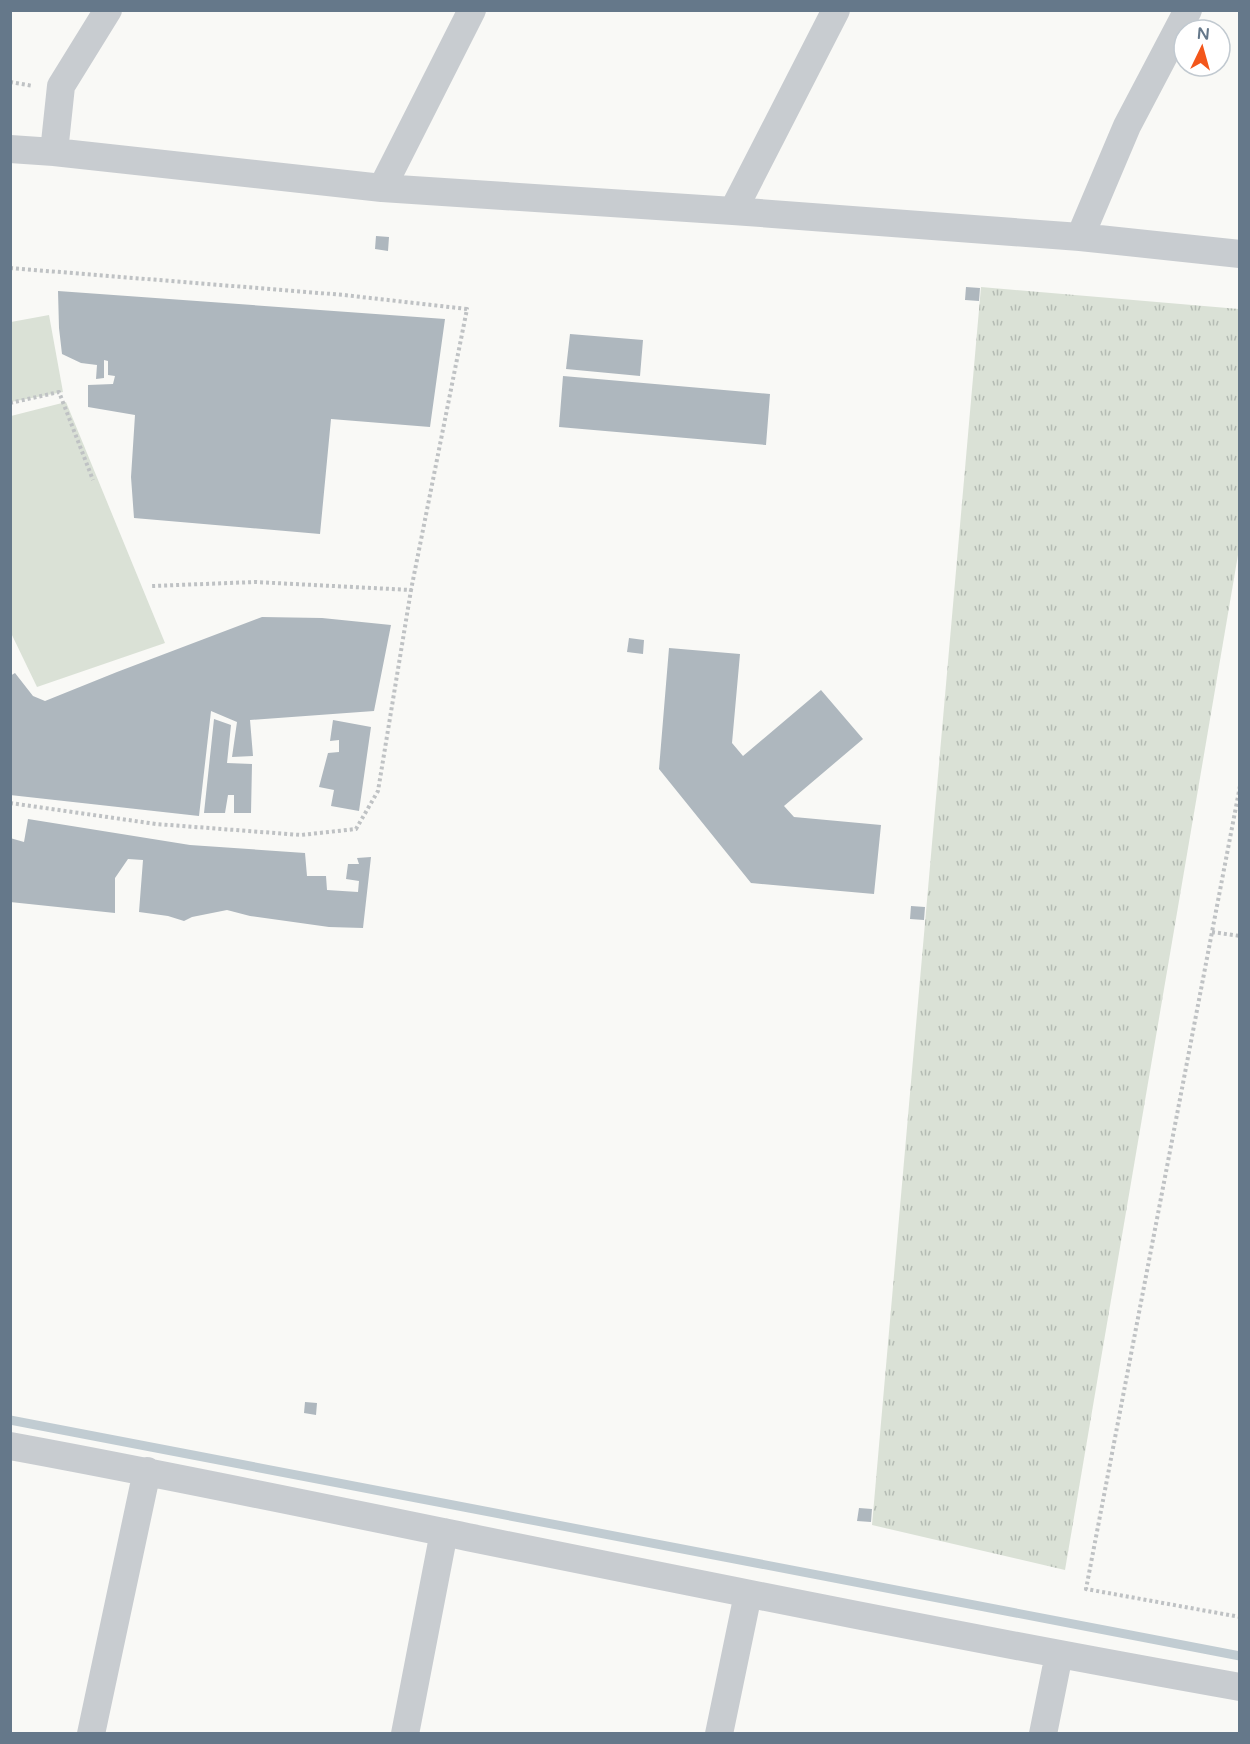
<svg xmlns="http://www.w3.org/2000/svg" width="1250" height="1744" viewBox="0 0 1250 1744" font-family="'Varela Round',sans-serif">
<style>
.grass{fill:url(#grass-tufts)}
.garden{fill:#dae1d6}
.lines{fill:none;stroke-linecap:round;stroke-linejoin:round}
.stream{stroke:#c1ccd2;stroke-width:9}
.building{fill:#aeb7be}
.path{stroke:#bfc2c4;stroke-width:4;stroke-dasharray:3 3;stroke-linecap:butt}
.minor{stroke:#c8ccd0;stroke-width:28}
</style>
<defs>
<pattern id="grass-tufts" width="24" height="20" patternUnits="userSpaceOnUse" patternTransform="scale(1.5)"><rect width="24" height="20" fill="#dae1d6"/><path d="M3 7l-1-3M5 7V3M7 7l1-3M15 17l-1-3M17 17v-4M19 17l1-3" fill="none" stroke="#b4bbb3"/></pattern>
</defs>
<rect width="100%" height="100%" fill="#f9f9f6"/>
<!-- grass -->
<path class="grass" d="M 981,287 L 1239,309 L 1239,549 L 1065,1570 L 872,1525 Z"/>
<!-- garden -->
<path class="garden" d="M 49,315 L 63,392 L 11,402 L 11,322 Z
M 66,402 L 165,643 L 37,687 L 11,633 L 11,416 Z"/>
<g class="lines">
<!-- stream -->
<path class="stream" d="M 10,1420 L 1240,1656"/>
</g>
<!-- building -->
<path class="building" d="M 376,236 L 389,237 L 388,251 L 375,249 Z
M 966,287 L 980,288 L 979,301 L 965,300 Z
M 58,291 L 445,319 L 430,427 L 331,419 L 320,534 L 134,518 L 131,477 L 135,415 L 88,407 L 88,385 L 113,384 L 115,376 L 108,375 L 108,361 L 104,360 L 104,378 L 96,379 L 97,365 L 81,363 L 62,354 L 59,328 Z
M 570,334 L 643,340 L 640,376 L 566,369 Z
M 563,376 L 770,394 L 766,445 L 559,427 Z
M 262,617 L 322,618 L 391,625 L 374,711 L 250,720 L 253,756 L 232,757 L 237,722 L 211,711 L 199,816 L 10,795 L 10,676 L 15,673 L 33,696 L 45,701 L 117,672 Z
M 629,638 L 644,640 L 643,654 L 627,652 Z
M 669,648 L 740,654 L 732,743 L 743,756 L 821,690 L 863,739 L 784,806 L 794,817 L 881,825 L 874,894 L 751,883 L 659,769 Z
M 214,719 L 231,725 L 227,763 L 252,764 L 251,813 L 234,813 L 234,795 L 228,795 L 225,813 L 204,813 Z
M 333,720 L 371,727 L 359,811 L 331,806 L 334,790 L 319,787 L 328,753 L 339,752 L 339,740 L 330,741 Z
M 28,819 L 190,845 L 305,853 L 307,876 L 326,876 L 327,890 L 358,892 L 359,881 L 346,879 L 348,864 L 359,864 L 357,858 L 371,857 L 363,928 L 329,927 L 250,916 L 227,910 L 192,917 L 184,921 L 168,916 L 139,912 L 143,860 L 128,859 L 115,878 L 115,913 L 10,902 L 10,838 L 24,842 Z
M 911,906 L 925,907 L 924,920 L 910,919 Z
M 305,1402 L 317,1403 L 316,1415 L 304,1413 Z
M 859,1508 L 872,1509 L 871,1522 L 857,1521 Z"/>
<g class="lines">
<!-- path -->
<path class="path" d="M 10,82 L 33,86
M 10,268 L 344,295 L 467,309 L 411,590
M 10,403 L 59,392 L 93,480
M 1240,786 L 1086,1589 L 1240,1617
M 10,803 L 156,824 L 301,835 L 356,829 L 378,791 L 411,590 L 255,582 L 152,586
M 1212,932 L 1240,936"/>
<!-- minor -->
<path class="minor" d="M 10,149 L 54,152 L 382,188 L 733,211 L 1080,237 L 1240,254
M 54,152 L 61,86 L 108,10
M 382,188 L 472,10
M 733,211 L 836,10
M 1080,237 L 1127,126 L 1188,10
M 10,1446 C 163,1474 315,1506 467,1537 C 724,1589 981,1641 1240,1687
M 91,1734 L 147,1471
M 405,1734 L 444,1532
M 719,1734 L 748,1594
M 1043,1734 L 1059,1654"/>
</g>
<!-- border -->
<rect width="1250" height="1744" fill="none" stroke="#65788a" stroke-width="24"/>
<!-- north arrow -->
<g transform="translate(1202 48) rotate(5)"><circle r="28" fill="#ffffff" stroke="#c1c9d0" stroke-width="1.5"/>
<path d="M0-4.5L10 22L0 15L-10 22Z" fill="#f3561b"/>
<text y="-9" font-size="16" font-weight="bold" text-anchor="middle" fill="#65788a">N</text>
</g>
</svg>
